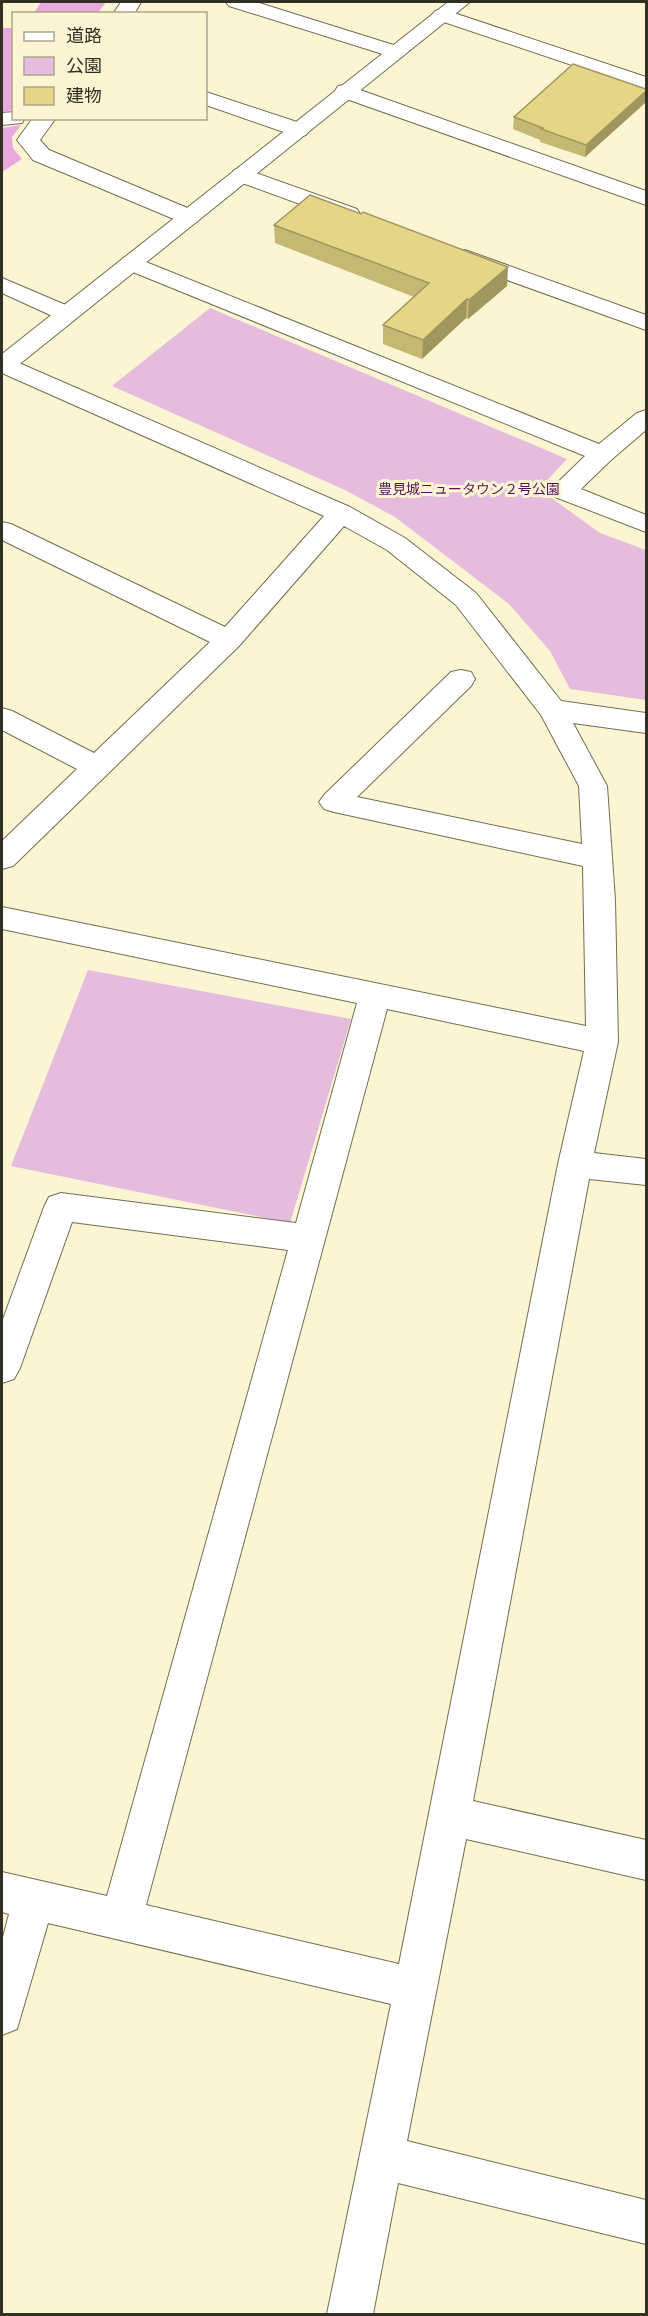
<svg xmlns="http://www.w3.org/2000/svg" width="648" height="2316" viewBox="0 0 648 2316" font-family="Montserrat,'Noto Sans JP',sans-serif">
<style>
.green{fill:#e5bbde}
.forest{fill:#e9a9df}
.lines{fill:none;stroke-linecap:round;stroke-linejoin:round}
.minor-casing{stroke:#736e50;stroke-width:2}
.tertiary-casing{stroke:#736e50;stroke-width:2}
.minor{fill:#fff;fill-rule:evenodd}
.tertiary{fill:#fff;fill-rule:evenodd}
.wall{fill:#c4b873}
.shaded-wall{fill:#a0965e}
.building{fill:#e4d686;stroke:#a0965e;stroke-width:1.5}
.labels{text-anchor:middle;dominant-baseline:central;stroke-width:6;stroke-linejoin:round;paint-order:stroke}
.far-park-label{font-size:14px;fill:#5c1355;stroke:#fbf5d4}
</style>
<rect width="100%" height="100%" fill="#fbf5d4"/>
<!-- green -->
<path class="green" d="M 210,308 L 567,459 L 539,489 L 600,533 L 646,550 L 646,700 L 570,689 L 550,651 L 509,604 L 395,517 L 345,490 L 112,386 Z
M 88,970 L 351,1019 L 290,1223 L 11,1166 Z"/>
<!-- forest -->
<path class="forest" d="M 41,2 L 106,2 L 98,13 L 34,13 Z
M 2,28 L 13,28 L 14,110 L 2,112 Z
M 21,125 L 12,137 L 13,148 L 22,159 L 2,172 L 2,128 Z"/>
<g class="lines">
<defs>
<path id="minor" d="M 121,2 L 141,2 L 134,14 L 113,14 Z
M 226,2 L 256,2 L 403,48 L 406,52 L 403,56 L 396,58 L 389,56 L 229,6 Z
M 442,9 L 646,77 L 646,90 L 435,19 L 432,15 L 435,11 Z
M 346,85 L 646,191 L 646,205 L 338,96 L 335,91 L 338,86 Z
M 206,92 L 306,125 L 309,130 L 306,135 L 298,137 L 206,105 Z
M 14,112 L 14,118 L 25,118 L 22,123 L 2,125 L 2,113 Z
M 33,118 L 56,118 L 40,140 L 49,150 L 197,212 L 200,217 L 197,222 L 189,224 L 181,222 L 33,160 L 17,140 Z
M 242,168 L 357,209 L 360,214 L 357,219 L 349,221 L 341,219 L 234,180 L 231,175 L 234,170 Z
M 465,250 L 646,315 L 646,330 L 457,262 L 453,257 L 457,252 Z
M 131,256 L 599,444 L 637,413 L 646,410 L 646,430 L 611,460 L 581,489 L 646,515 L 646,532 L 555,497 L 551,491 L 555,485 L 585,456 L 123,268 L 119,263 L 123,258 Z
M 2,278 L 75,309 L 79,314 L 75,319 L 67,321 L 59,319 L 2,293 Z
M 2,358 L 12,360 L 350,507 L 405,538 L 476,593 L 561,701 L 646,713 L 646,733 L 573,723 L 607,786 L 615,900 L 618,1042 L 594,1153 L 646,1159 L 646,1185 L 589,1179 L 473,1801 L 646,1840 L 646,1880 L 466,1839 L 407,2141 L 646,2200 L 646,2244 L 398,2183 L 373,2314 L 327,2314 L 391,2004 L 48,1923 L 17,2029 L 2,2035 L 2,1941 L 9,1914 L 2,1912 L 2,1872 L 107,1896 L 288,1250 L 72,1222 L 20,1368 L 14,1379 L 2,1383 L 2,1322 L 44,1207 L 49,1197 L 61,1193 L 296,1223 L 357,1003 L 2,929 L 2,907 L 586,1026 L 583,866 L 334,812 L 324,809 L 319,802 L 324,795 L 451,672 L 461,670 L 471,672 L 475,679 L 471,686 L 357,797 L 582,844 L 579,786 L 541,715 L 456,605 L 387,550 L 344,526 L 239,646 L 13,866 L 2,869 L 2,841 L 77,769 L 2,730 L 2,708 L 12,711 L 94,753 L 210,642 L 2,540 L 2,522 L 11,524 L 225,627 L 324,516 L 2,373 ZM 387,1009 L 584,1051 L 558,1164 L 399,1964 L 146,1905 Z"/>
<path id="tertiary" d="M 448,2 L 470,2 L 11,371 L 2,373 L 2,354 Z"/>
</defs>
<!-- minor casing -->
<use href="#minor" class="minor-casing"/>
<!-- tertiary casing -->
<use href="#tertiary" class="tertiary-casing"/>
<!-- minor -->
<use href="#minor" class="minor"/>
<!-- tertiary -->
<use href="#tertiary" class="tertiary"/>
</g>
<!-- wall -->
<path class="wall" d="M 646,102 L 585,157 L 540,142 L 540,140 L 513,129 L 514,117 Z
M 274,225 L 507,286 L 468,319 L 466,318 L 422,359 L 383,344 L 383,325 L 414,297 L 275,243 Z"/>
<!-- shaded-wall -->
<path class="shaded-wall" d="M 646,91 L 646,102 L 585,157 L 586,145 Z
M 508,267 L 507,286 L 468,319 L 469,300 Z
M 467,299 L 466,318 L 422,359 L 423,340 Z"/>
<!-- building -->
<path class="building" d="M 573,64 L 646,89 L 646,91 L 586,145 L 541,129 L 543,128 L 514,117 Z
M 310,195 L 361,214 L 363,212 L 508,267 L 469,300 L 467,299 L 423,340 L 383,325 L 429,283 L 274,225 Z"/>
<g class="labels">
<!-- far-park labels -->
<g class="far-park-label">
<text x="469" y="489">豊見城ニュータウン２号公園</text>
</g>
</g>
<!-- border -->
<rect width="648" height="2316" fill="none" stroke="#323023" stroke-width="6"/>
<!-- legend -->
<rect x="12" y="12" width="195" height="108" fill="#fbf5d4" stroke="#aba68d" stroke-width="1.5"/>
<rect x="24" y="32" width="30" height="9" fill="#ffffff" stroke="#aba68d" stroke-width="1.5"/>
<text x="66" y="42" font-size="18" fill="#323023">道路</text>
<rect x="24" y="57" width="30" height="18" fill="#e5bbde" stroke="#aba68d" stroke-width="1.5"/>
<text x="66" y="72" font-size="18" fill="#323023">公園</text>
<rect x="24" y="87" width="30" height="18" fill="#e4d686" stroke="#aba68d" stroke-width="1.5"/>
<text x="66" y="102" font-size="18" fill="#323023">建物</text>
</svg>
